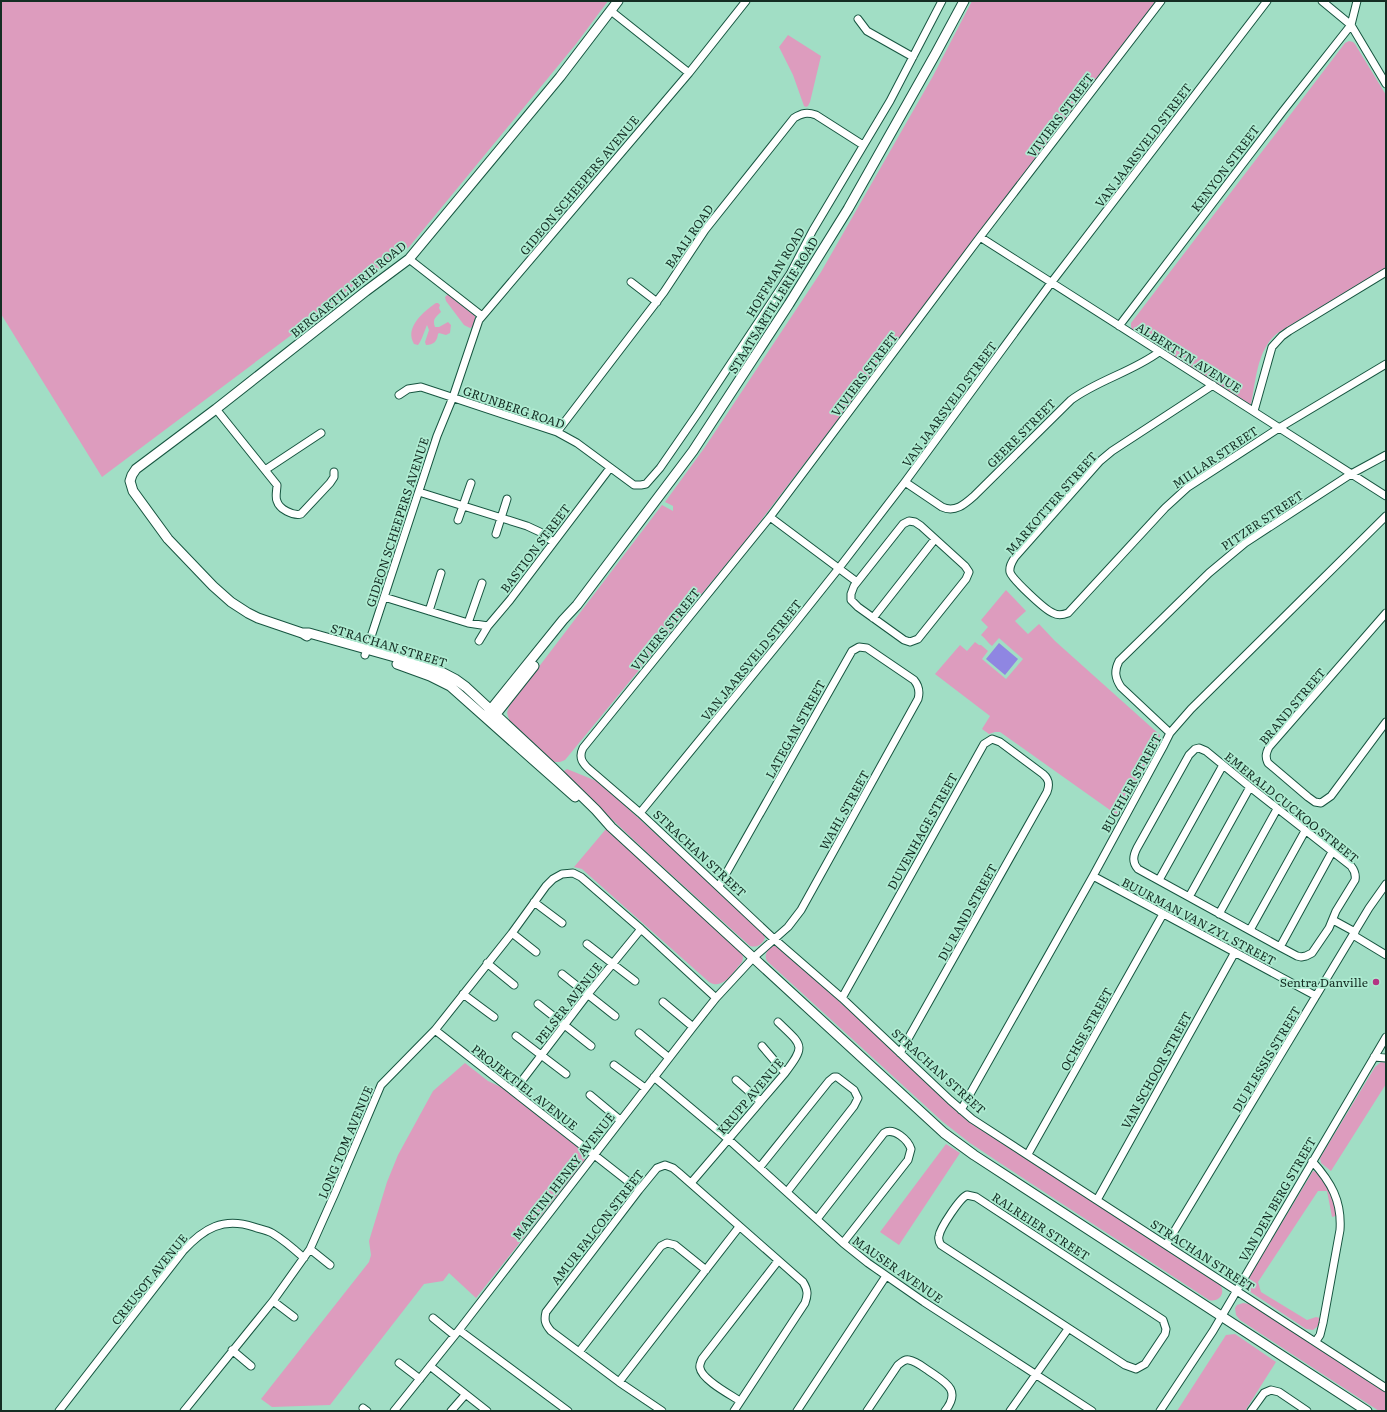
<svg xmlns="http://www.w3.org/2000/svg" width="1387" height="1412" viewBox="0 0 1387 1412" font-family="Literata,serif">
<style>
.green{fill:#dd9cbe}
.water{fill:#8f86e2}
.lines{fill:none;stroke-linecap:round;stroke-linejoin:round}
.minor-casing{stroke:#175540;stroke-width:9}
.tertiary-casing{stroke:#175540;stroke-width:11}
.minor{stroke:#fff;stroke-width:7}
.tertiary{stroke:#fff;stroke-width:9}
.poi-dot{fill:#b33483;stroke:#aeebd1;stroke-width:1.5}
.labels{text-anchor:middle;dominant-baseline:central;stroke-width:3.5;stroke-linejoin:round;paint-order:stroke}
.street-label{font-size:12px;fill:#142d23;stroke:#aeebd1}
.poi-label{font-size:12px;fill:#142d23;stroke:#aeebd1;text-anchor:end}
</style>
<rect width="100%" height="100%" fill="#a1dec5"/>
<!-- green -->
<path class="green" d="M 1,1 L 608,1 L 576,44 L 409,247 L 102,477 L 1,314 Z
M 972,1 L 1157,1 L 746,540 L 565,760 L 560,762 L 553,762 L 510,722 L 507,713 L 509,706 L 662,505 L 673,511 L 673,506 L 665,502 L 705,447 L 821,272 L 933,76 Z
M 788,35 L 821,56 L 810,102 L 808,106 L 806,107 L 804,106 L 793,75 L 779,47 Z
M 1349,41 L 1353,42 L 1355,44 L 1386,95 L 1386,268 L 1279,332 C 1257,348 1256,380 1251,405 L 1133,331 L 1131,327 L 1131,323 L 1345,43 Z
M 448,294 L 475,316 C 475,322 475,326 470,328 L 464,325 L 446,301 L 445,297 Z
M 436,303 L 438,303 L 440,305 L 439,308 L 441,312 C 436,317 432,319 435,327 L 439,327 L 448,322 L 451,325 L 450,333 L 446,335 L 439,333 L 438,334 C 437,341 434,345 426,345 L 425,342 L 429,330 L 427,325 C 424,332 422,340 418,345 L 414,344 C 404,328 424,311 436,303 Z
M 1006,590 L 1026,611 L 1015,621 L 1028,634 L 1039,624 L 1055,641 L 1160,735 L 1160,744 L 1117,815 L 1000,732 L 995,732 L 989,734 L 982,729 L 990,716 L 935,674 L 960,645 L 967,651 L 975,642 L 979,645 L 981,645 L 988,651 L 982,659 L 1006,679 L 1023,659 L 999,638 L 992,646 C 988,643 985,638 981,635 L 988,627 L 981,620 Z
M 567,769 L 599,782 L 763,932 L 765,938 C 762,945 757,948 750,946 L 654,859 L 564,774 L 564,771 Z
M 606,829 L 742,952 L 743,958 L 742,962 C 734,971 723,991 709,982 L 582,869 L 574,867 Z
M 776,945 L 779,946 L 960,1112 L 1219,1284 C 1227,1292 1219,1303 1209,1300 L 1000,1163 L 970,1143 L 943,1122 L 767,961 C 763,954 769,947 776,945 Z
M 1381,1062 L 1386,1063 L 1385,1068 L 1386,1084 L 1331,1171 L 1321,1163 L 1320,1158 L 1375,1067 Z
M 465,1063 L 488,1081 L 505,1089 L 585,1151 L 586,1155 L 585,1160 L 476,1298 L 449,1273 L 443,1281 L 424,1284 L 330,1405 L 272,1407 L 261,1399 L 369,1262 L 371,1255 L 369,1241 L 387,1182 L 398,1155 L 433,1091 Z
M 946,1144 L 960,1153 L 899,1245 L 880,1232 Z
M 1313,1171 C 1330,1175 1334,1201 1339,1215 L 1332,1217 L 1327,1191 L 1318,1191 L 1258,1282 L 1261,1292 L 1307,1320 L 1316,1317 L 1320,1318 L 1318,1326 L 1313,1330 L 1306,1329 L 1246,1289 L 1245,1284 Z
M 1243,1303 L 1250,1304 L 1386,1392 L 1386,1411 L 1379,1411 L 1240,1320 L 1236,1315 L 1235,1308 L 1237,1305 Z
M 1235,1334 L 1276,1362 L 1245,1411 L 1177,1411 L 1226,1335 Z"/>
<!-- water -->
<path class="water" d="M 999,643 L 1018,659 L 1005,675 L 986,659 Z"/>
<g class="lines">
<defs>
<path id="minor" d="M 1161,1 L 980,237 L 770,517 L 583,748 C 578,758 583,764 590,770 L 640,813 L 774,939 L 842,998 L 950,1100 L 972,1119 L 1386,1388
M 1322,1 L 1351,25 L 1386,84
M 611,11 L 689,73
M 858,19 L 867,31 L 913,57
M 980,237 L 1386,496
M 409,259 L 482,316
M 631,282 L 657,302
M 1119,326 L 1283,111 L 1351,25 L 1357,1
M 1213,385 L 1112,451 L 1100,461 L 1015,557 C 1012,562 1009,566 1010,572 C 1012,579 1045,610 1053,613 C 1058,616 1063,615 1068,613 L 1165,508 L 1188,487 L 1279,428 L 1386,364
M 399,395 L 408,389 L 421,387 L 557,432 L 577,443 L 634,485 L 641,485 L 646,484 L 660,468 L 698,413 L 790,274 L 813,230 L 890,101 L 942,1
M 216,409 L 277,485 C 277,490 275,497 277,501 C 279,509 293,516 301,514 L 330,483 L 334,477 L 334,472
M 1254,411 L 1272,347 L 1282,336 L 1289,331 L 1386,272
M 557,432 L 664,292 L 705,230 L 794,118 C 802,113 807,112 816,115 L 863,145
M 265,470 L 321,433
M 905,482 L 942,507 C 955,513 965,504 974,496 L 1071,400 C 1098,380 1132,372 1159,352
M 419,492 L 527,526 L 540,532 L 553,542
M 770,517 L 857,582
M 458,520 L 471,483
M 909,521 L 915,522 L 921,526 L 965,566 L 969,572 L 966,579 L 918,639 L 910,642 L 904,640 L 858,607 L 851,600 L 851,594 L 854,586 L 903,524 Z
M 496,534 L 507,499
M 384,597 L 468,623 L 488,626
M 429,611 L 441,573
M 1386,613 L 1269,747 C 1266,753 1265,757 1268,763 L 1308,797 L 1315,802 L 1321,803 L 1331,796 L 1386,722
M 873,618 L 935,539
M 468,623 L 482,583
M 479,641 L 488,626 L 510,600 L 610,468
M 365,655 L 437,436 L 453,397 L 479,320 L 689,73 L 746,1
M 1170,733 L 1121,687 C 1115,678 1114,671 1119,661 L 1209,573 L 1245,543 L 1351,474 L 1386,455
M 1199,748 L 1206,751 L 1250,787 L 1351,866 C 1355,871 1356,875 1355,880 L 1336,911 L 1329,928 L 1312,953 L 1306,956 L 1301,957 L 1297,956 L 1280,947 L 1138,869 C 1132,862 1133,856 1137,848 L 1189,755 L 1195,749 Z
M 640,813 L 792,627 L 839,568 L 905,482 L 1051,283 L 1267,1
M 1093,876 L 1316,996
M 1159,880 L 1223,765
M 1189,897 L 1250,787
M 534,902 L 562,923
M 1219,914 L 1277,809
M 1333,920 L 1355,932
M 1250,930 L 1305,831
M 512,933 L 536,952
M 1353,935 L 1386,955
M 587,944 L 635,981
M 1280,947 L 1332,852
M 487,963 L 514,985
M 562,974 L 615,1016
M 463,994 L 494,1017
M 842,998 L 984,744 L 992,739 L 1000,742 L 1043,774 C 1049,779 1050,784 1047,792 L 900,1053
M 663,1002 L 693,1027
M 538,1004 L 591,1046
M 435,1030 L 639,1190
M 639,1033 L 668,1057
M 516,1036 L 566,1074
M 762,1046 L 785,1073
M 1374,1057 L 1386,1058
M 614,1065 L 645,1088
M 654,1077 L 728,1139 L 843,1243 L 868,1263 L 924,1302 L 1092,1411
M 736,1080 L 760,1101
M 514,1091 L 588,994 L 641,929
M 590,1095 L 620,1120
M 961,1110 L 1093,876 L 1164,745 L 1170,733 L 1191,709 L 1386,516
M 1028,1154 L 1163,914
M 1312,1161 C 1331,1182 1342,1201 1340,1230 L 1323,1323 L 1320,1335 L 1316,1341
M 760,1167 L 829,1081 L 834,1077 L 837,1077 L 854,1090 L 858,1098 L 854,1106 L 787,1192
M 691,1183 L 785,1073 C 806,1045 803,1046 778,1022
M 967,1195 L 976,1197 L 1163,1320 L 1166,1329 L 1165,1334 L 1145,1364 L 1136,1369 L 1125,1365 L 941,1245 C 939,1242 938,1240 939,1236 C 940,1228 960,1198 967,1195 Z
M 1097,1200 L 1235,952
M 817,1219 L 884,1133 C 894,1127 908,1140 911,1149 L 908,1160 L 843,1243
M 1166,1245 L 1369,908 L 1386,884
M 310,1249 L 330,1265
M 273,1301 L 294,1317
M 433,1318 L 454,1335
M 459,1330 L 568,1411
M 232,1350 L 251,1366
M 579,1352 L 661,1246 L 667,1243 L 675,1245 L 706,1270
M 399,1363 L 420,1379
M 430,1366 L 487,1411
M 619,1382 L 739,1227
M 740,1401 C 731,1395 702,1380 700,1368 C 699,1365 701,1362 702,1359 L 778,1261
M 363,1408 L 367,1411
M 59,1411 L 183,1251 C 204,1228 223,1217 254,1227 C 260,1229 267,1230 272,1233 C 284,1240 294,1249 304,1258
M 184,1411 L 273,1301 L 310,1249 L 335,1193 L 381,1085 L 435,1030 L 512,933 L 546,886 L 553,879 L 562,874 L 573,873 L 581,877 L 641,929 L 716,998
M 394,1411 L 459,1330 L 693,1027 L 716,998 L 753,958 L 788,927 L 801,910 L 918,699 C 920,692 919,686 914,680 L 867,648 L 859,647 L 852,651 L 719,886
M 451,1411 L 465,1395
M 662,1411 L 619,1382 L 551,1331 C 545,1324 544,1320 546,1312 L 639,1190 L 657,1168 L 665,1165 L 673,1168 L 679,1173 L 803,1282 C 808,1290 808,1295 805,1303 L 734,1411
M 797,1411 L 886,1276
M 867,1411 L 898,1365 C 902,1362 905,1359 909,1360 C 916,1361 923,1367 929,1371 C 945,1382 962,1390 945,1411
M 1010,1411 L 1068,1329
M 1160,1411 L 1213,1331 L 1386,1037
M 1251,1411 L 1264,1393 L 1271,1390 L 1279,1392 L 1307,1411"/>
<path id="tertiary" d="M 302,633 L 309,633 L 434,668 L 455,679 L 466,687 L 552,767 L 596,810 L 611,827 L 944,1133 L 974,1155 L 1367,1411
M 307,636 L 302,633 L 258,618 L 248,613 L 231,602 L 213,586 L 168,539 L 133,491 L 130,481 L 132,475 L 136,469 L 216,409 L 366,291 L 409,259 L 560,77 L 618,1
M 397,664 L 430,676 L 450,686 L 575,797
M 488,713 L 563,620 L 577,605 L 693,451 L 789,304 L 848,209 L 936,53 L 964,1
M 492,719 L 534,666"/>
</defs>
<!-- minor casing -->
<use href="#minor" class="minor-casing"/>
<!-- tertiary casing -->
<use href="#tertiary" class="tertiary-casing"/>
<!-- minor -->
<use href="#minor" class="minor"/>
<!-- tertiary -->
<use href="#tertiary" class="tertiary"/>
</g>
<!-- markers -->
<circle class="poi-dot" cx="1376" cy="982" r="4"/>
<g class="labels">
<!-- street labels -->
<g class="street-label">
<text transform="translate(1060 115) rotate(-53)">VIVIERS STREET</text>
<text transform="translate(1143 145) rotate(-53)">VAN JAARSVELD STREET</text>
<text transform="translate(1225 168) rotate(-53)">KENYON STREET</text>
<text transform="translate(579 185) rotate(-50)">GIDEON SCHEEPERS AVENUE</text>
<text transform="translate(689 236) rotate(-55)">BAAIJ ROAD</text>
<text transform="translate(775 272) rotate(-59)">HOFFMAN ROAD</text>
<text transform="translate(348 289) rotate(-39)">BERGARTILLERIE ROAD</text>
<text transform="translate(773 305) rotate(-58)">STAATSARTILLERIE ROAD</text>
<text transform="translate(1189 357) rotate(32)">ALBERTYN AVENUE</text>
<text transform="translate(864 374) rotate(-53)">VIVIERS STREET</text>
<text transform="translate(949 404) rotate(-54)">VAN JAARSVELD STREET</text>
<text transform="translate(514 407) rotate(19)">GRUNBERG ROAD</text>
<text transform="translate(1021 433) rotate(-45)">GEERE STREET</text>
<text transform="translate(1215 457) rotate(-34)">MILLAR STREET</text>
<text transform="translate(1051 503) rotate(-49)">MARKOTTER STREET</text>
<text transform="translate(1262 520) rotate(-34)">PITZER STREET</text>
<text transform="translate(397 522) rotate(-72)">GIDEON SCHEEPERS AVENUE</text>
<text transform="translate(535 548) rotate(-53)">BASTION STREET</text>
<text transform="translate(665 629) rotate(-51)">VIVIERS STREET</text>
<text transform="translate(389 645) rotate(17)">STRACHAN STREET</text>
<text transform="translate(751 660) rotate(-51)">VAN JAARSVELD STREET</text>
<text transform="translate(1292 706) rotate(-50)">BRAND STREET</text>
<text transform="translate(795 729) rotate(-61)">LATEGAN STREET</text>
<text transform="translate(1131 783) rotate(-61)">BUCHLER STREET</text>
<text transform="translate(1292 807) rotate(39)">EMERALD CUCKOO STREET</text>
<text transform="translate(844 810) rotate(-61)">WAHL STREET</text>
<text transform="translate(922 831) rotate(-61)">DUVENHAGE STREET</text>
<text transform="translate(700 853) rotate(43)">STRACHAN STREET</text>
<text transform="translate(967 912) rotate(-61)">DU RAND STREET</text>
<text transform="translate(1199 921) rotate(28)">BUURMAN VAN ZYL STREET</text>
<text transform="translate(568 1003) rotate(-52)">PELSER AVENUE</text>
<text transform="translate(1086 1029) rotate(-61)">OCHSE STREET</text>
<text transform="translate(1266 1059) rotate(-59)">DU PLESSIS STREET</text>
<text transform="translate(1156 1070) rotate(-61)">VAN SCHOOR STREET</text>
<text transform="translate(939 1071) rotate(42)">STRACHAN STREET</text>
<text transform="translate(525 1087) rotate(38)">PROJEKTIEL AVENUE</text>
<text transform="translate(750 1096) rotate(-50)">KRUPP AVENUE</text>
<text transform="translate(345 1142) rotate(-67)">LONG TOM AVENUE</text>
<text transform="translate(563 1176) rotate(-52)">MARTINI HENRY AVENUE</text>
<text transform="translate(1277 1199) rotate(-60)">VAN DEN BERG STREET</text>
<text transform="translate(1041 1226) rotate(33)">RALREIER STREET</text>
<text transform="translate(597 1227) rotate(-52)">AMUR FALCON STREET</text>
<text transform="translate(1203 1255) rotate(33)">STRACHAN STREET</text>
<text transform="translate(898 1269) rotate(35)">MAUSER AVENUE</text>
<text transform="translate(149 1279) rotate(-51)">CREUSOT AVENUE</text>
</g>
<!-- poi labels -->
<g class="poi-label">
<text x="1368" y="982">Sentra Danville</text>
</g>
</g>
<!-- border -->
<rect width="1387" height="1412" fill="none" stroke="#142d23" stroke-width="4"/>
</svg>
